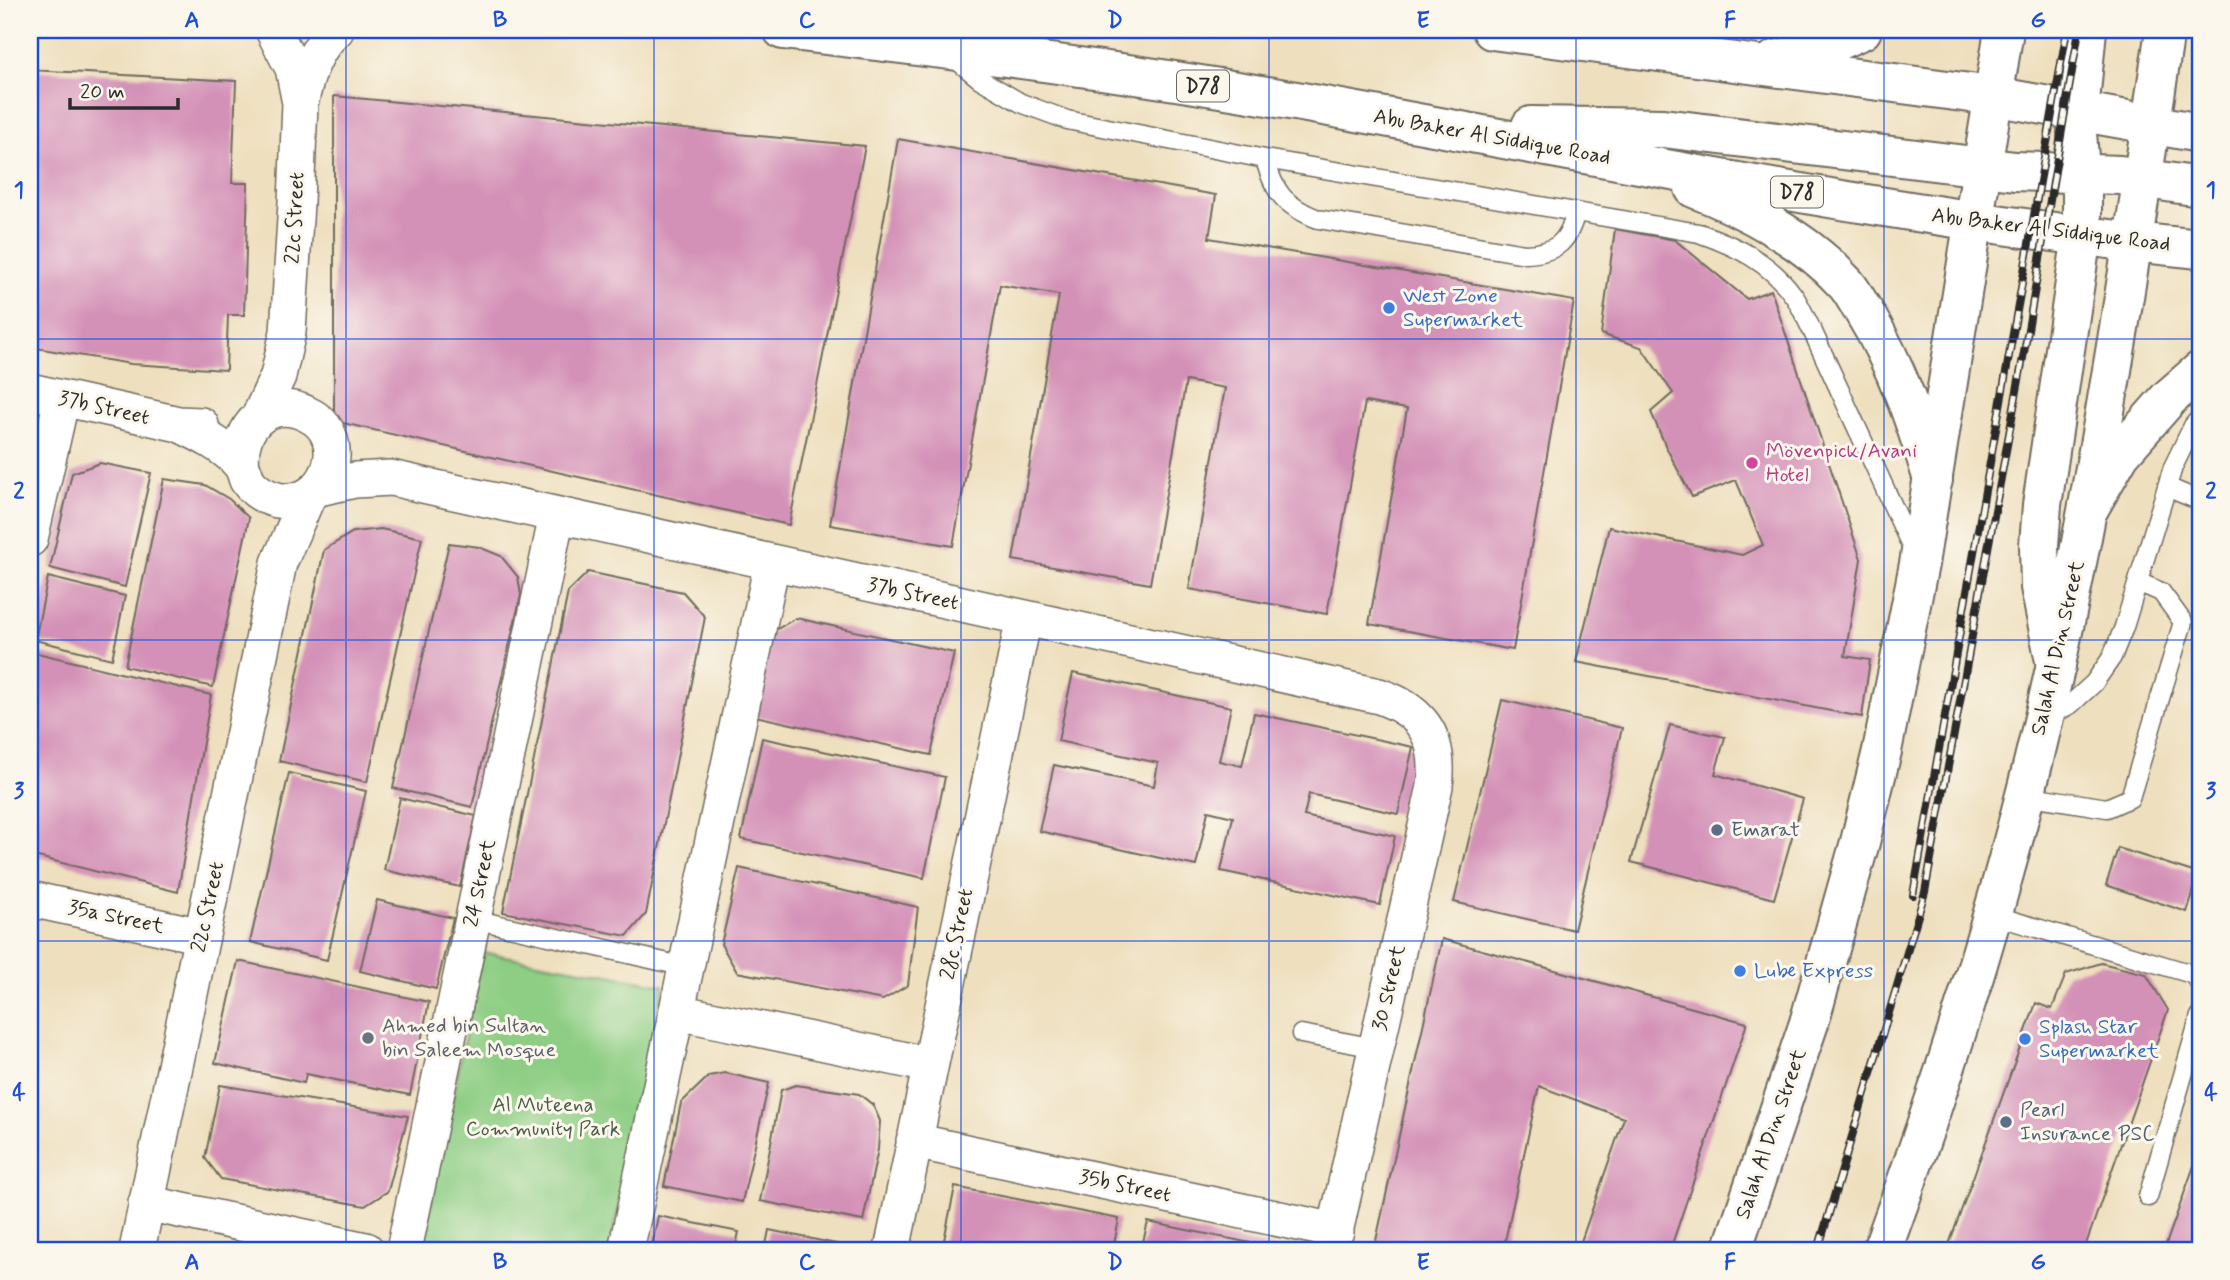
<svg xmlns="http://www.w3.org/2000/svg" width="2230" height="1280" viewBox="0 0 2230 1280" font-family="Mynerve,sans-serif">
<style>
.green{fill:#8ece84;stroke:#5c7c58;stroke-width:2}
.building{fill:#d491b7}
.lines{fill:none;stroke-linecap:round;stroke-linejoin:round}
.service-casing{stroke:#6f6a5e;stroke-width:21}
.minor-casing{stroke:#6f6a5e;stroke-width:38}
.secondary-casing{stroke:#6f6a5e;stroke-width:42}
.primary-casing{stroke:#6f6a5e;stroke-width:42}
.service{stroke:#fff;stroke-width:18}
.minor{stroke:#fff;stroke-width:35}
.secondary{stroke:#fff;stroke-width:38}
.primary{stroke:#fff;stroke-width:38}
.rail-casing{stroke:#2b2b2b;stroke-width:8}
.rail{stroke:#fbf7ec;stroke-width:5;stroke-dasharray:16;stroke-linecap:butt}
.grid{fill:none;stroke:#1d4ed8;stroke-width:2;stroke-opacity:0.55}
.shop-dot{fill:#3f7fe0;stroke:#fbf7ec;stroke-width:2.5}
.hotel-dot{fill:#d1479c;stroke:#fbf7ec;stroke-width:2.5}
.service-dot{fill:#5c6f8a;stroke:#fbf7ec;stroke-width:2.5}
.worship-dot{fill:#6b7280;stroke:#fbf7ec;stroke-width:2.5}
.labels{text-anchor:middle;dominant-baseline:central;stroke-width:6;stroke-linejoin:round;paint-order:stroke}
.shield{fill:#fbf7ec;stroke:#696865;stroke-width:2}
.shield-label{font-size:19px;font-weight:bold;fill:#2b2b2b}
.street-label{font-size:21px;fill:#2b2b2b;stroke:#fbf7ec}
.shop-label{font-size:21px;fill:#366cbe;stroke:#fbf7ec;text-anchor:start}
.hotel-label{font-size:21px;fill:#b23c85;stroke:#fbf7ec;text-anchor:start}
.service-label{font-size:21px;fill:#4e5e75;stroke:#fbf7ec;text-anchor:start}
.worship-label{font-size:21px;fill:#5b616d;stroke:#fbf7ec;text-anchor:start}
.park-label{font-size:21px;fill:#495c46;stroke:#fbf7ec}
.neatline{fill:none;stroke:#1d4ed8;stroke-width:2.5}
.grid-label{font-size:23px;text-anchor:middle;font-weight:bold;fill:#1d4ed8}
</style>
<rect width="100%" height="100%" fill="#fbf7ec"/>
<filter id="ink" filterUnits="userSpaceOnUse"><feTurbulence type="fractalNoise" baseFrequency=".0143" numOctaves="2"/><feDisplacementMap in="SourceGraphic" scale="14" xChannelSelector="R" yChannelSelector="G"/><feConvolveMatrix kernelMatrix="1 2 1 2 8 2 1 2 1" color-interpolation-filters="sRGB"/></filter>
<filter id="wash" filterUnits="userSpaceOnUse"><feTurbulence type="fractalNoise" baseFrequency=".00686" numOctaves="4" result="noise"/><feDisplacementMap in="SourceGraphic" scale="28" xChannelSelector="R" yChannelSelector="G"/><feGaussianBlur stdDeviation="1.57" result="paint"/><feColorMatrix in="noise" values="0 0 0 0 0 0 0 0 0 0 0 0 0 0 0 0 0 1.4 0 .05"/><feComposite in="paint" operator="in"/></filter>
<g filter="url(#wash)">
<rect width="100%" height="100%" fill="#eedfbe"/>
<!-- green -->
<path class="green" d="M 482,952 L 664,985 L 610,1250 L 422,1250 Z"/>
<g id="blocks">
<!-- building -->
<path class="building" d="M 30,70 L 236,81 L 232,183 L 248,183 L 244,315 L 228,315 L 226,370 L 131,364 L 30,347 Z
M 334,96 L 865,146 L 789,525 L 334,421 Z
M 898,139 L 1216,195 L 1209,238 L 1574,301 L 1513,650 L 1369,624 L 1407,409 L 1365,402 L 1327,614 L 1189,589 L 1225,388 L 1186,381 L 1150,584 L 1013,560 L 1059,295 L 1000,285 L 953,546 L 830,525 Z
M 1615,229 L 1675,240 L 1747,299 L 1771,290 L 1861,559 L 1845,656 L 1870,660 L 1862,717 L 1576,662 L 1609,527 L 1742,555 L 1763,545 L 1736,480 L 1692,497 L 1666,447 L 1651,412 L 1673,393 L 1641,347 L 1601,334 Z
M 100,463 L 151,473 L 125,587 L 50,568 L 72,473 Z
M 164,479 L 205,485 L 229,499 L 249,518 L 213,687 L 125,666 Z
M 381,529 L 422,538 L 367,782 L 279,761 L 324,550 L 353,532 Z
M 449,543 L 479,547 L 501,556 L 518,577 L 521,595 L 472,807 L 393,788 Z
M 588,572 L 683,592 L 705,617 L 646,914 L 627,936 L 503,912 L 568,592 Z
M 48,577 L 125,596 L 112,659 L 35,640 Z
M 796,618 L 954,653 L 931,755 L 751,715 L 767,635 Z
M 33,652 L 211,695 L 178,892 L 30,855 L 30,664 Z
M 1073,673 L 1231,707 L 1219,761 L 1242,766 L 1254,713 L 1413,747 L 1398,814 L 1309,794 L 1304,816 L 1395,836 L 1380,905 L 1221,871 L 1233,817 L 1208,811 L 1196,866 L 1039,831 L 1054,765 L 1154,786 L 1158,763 L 1058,741 Z
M 1502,700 L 1622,728 L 1574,930 L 1454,902 Z
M 1670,725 L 1725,737 L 1715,774 L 1803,799 L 1774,899 L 1631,862 Z
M 762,738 L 945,777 L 924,878 L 741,839 Z
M 289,773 L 366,791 L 327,960 L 250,942 Z
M 400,798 L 476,816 L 460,887 L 384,870 Z
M 2118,848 L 2199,874 L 2187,912 L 2106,885 Z
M 739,868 L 918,907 L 908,985 L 883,1000 L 737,972 L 721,944 Z
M 377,900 L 453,918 L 436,989 L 360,971 Z
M 1442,939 L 1747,1023 L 1670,1250 L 1578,1250 L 1624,1118 L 1539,1086 L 1503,1250 L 1374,1250 Z
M 238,961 L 429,1002 L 410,1095 L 306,1074 L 304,1083 L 215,1063 Z
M 2101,963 L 2146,974 L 2168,1010 L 2084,1250 L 1947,1250 L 2036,1003 L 2052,1009 L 2066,974 Z
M 725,1073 L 769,1083 L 742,1202 L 664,1186 L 681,1103 L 709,1076 Z
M 220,1085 L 408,1116 L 388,1191 L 365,1206 L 221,1179 L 205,1158 Z
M 796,1085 L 859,1094 L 873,1105 L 880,1121 L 878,1149 L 863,1221 L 760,1201 L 781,1090 Z
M 2200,1149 L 2200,1250 L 2164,1250 Z
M 955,1187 L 1119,1219 L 1113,1250 L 942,1250 Z
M 658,1216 L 739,1232 L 735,1250 L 651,1250 Z
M 1148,1222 L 1280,1249 L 1280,1250 L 1141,1250 Z
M 769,1230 L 851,1247 L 851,1250 L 765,1250 Z"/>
</g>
</g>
<g filter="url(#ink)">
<use href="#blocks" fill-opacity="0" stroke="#6f6a5e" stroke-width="2"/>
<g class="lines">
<defs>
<path id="service" d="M 953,57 L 980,79 L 1021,103 L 1067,120 L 1265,159 L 1699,233 C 1736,246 1770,262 1794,296 C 1801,306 1806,319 1812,330 L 1914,552
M 1265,159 C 1274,193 1285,206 1318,219 L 1525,254 C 1557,253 1568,242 1576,212
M 2167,487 L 2200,501
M 2046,718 L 2071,704 L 2094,683 L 2112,657 L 2124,627 L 2173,467 L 2193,426 L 2200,418
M 2024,795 L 2107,808 L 2130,798 L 2183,622 L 2161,592 L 2138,582
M 1993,915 L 2192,974 L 2200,983
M 473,919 L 686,967
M 1301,1034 L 1376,1048
M 2148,1197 L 2200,1016"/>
<path id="minor" d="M 301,100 C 307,74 315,48 336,30
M 30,391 L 179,424 L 201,425
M 259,417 L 278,376 L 288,332 L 296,203 L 300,103 L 293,68 L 273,30
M 179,424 C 200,434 225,446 241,465 C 244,469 245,475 247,480 C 254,491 265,497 277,500 C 328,511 355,436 307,414 C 269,395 236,427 242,467
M 319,488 L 355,480 L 391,478 L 1379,696 C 1424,711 1441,739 1435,786 L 1331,1250
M 30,539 L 62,398
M 30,899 L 202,936
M 677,1012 L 930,1065
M 914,1141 L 1336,1231
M 146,1203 L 366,1250
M 137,1250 L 279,563 L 308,496
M 404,1250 L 557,515
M 626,1250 L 772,563
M 892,1250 L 1024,618"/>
<path id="secondary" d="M 1732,1250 L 1809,1023 L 1860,842 L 1882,751 L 1919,564 L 2004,30
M 1882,1250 C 1952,1059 2013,864 2056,664 C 2102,454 2133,242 2165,30"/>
<path id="primary" d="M 783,30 C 953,50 1122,70 1290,100 C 1593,153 1894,219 2200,249
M 1492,30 L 1993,96 L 2200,133
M 1775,60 L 1818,49 L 1862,30
M 1531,126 L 1663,128 L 2015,171 L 2120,175 L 2200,187
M 1694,188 C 1745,208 1806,240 1843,281 C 1852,289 1857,302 1864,312 C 1897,366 1915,420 1933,480
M 2088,510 L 2120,454 L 2169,398 L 2200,371
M 2056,666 L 2040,587 L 2039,545 L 2042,505 L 2082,235 L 2082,194 L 2077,133 L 2087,30"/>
</defs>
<!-- service casing -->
<use href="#service" class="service-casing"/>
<!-- minor casing -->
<use href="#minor" class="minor-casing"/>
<!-- secondary casing -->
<use href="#secondary" class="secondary-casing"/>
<!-- primary casing -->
<use href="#primary" class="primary-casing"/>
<!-- service -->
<use href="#service" class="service"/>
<!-- minor -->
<use href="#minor" class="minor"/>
<!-- secondary -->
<use href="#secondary" class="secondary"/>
<!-- primary -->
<use href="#primary" class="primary"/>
<defs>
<path id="rail" d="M 1913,895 L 2067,30
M 1818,1250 L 1925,892 L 2025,347 L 2079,30"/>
</defs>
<!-- rail casing -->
<use href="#rail" class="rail-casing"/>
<!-- rail -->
<use href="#rail" class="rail"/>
</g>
</g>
<!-- grid -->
<path class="grid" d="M 346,30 L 346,1250M 654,30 L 654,1250M 961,30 L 961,1250M 1269,30 L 1269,1250M 1576,30 L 1576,1250M 1884,30 L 1884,1250M 30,339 L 2200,339M 30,640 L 2200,640M 30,941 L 2200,941"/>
<!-- markers -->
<g class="shop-dot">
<circle cx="1389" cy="308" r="7"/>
<circle cx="1740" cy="971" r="7"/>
<circle cx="2025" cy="1039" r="7"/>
</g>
<circle class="hotel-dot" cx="1752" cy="463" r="7"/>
<g class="service-dot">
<circle cx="1717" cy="830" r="7"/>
<circle cx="2006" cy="1122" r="7"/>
</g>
<circle class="worship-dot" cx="368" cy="1038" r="7"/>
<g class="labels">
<!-- shield labels -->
<g class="shield">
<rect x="1177" y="70.5" width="52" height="31" rx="5"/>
<rect x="1771" y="176.5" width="52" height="31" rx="5"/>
</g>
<g class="shield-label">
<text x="1203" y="86">D78</text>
<text x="1797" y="192">D78</text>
</g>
<!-- street labels -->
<g class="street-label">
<text transform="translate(1492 137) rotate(10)">Abu Baker Al Siddique Road</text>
<text transform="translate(295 218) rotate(-87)">22c Street</text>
<text transform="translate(2051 230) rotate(7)">Abu Baker Al Siddique Road</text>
<text transform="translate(104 408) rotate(13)">37b Street</text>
<text transform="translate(913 594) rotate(12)">37b Street</text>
<text transform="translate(2058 648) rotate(-77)">Salah Al Din Street</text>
<text transform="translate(480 883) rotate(-78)">24 Street</text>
<text transform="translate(208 907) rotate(-78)">22c Street</text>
<text transform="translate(116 917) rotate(12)">35a Street</text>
<text transform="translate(957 934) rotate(-78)">28c Street</text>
<text transform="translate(1389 988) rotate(-77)">30 Street</text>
<text transform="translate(1771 1134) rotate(-71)">Salah Al Din Street</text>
<text transform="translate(1125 1186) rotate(12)">35b Street</text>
</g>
<!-- shop labels -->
<g class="shop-label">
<text x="1403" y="296">West Zone<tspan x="1403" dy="24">Supermarket</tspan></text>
<text x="1754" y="971">Lube Express</text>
<text x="2039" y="1027">Splash Star<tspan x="2039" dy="24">Supermarket</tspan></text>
</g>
<!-- hotel labels -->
<g class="hotel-label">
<text x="1766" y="451">Mövenpick/Avani<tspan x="1766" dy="24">Hotel</tspan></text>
</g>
<!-- service labels -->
<g class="service-label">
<text x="1731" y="830">Emarat</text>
<text x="2020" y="1110">Pearl<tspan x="2020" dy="24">Insurance PSC</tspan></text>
</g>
<!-- worship labels -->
<g class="worship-label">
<text x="382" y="1026">Ahmed bin Sultan<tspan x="382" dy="24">bin Saleem Mosque</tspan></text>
</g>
<!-- park labels -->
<g class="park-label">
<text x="543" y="1105">Al Muteena<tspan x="543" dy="24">Community Park</tspan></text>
</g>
</g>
<!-- margin -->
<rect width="2230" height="1280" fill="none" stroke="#fbf7ec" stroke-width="77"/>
<!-- scale -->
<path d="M70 98v10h108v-10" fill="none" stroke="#2b2b2b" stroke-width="3.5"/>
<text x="80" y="98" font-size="21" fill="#2b2b2b" stroke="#fbf7ec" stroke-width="5" paint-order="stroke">20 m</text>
<rect x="38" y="38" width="2154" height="1204" class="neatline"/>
<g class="grid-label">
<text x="192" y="27">A</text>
<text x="500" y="27">B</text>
<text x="807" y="27">C</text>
<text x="1115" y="27">D</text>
<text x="1423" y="27">E</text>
<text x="1730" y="27">F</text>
<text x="2038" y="27">G</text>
<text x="19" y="197">1</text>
<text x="2211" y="197">1</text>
<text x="19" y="498">2</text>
<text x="2211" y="498">2</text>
<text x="19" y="798">3</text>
<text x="2211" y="798">3</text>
<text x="19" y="1099">4</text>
<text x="2211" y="1099">4</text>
<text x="192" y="1269">A</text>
<text x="500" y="1269">B</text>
<text x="807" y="1269">C</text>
<text x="1115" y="1269">D</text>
<text x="1423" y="1269">E</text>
<text x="1730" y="1269">F</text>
<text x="2038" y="1269">G</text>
</g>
</svg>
